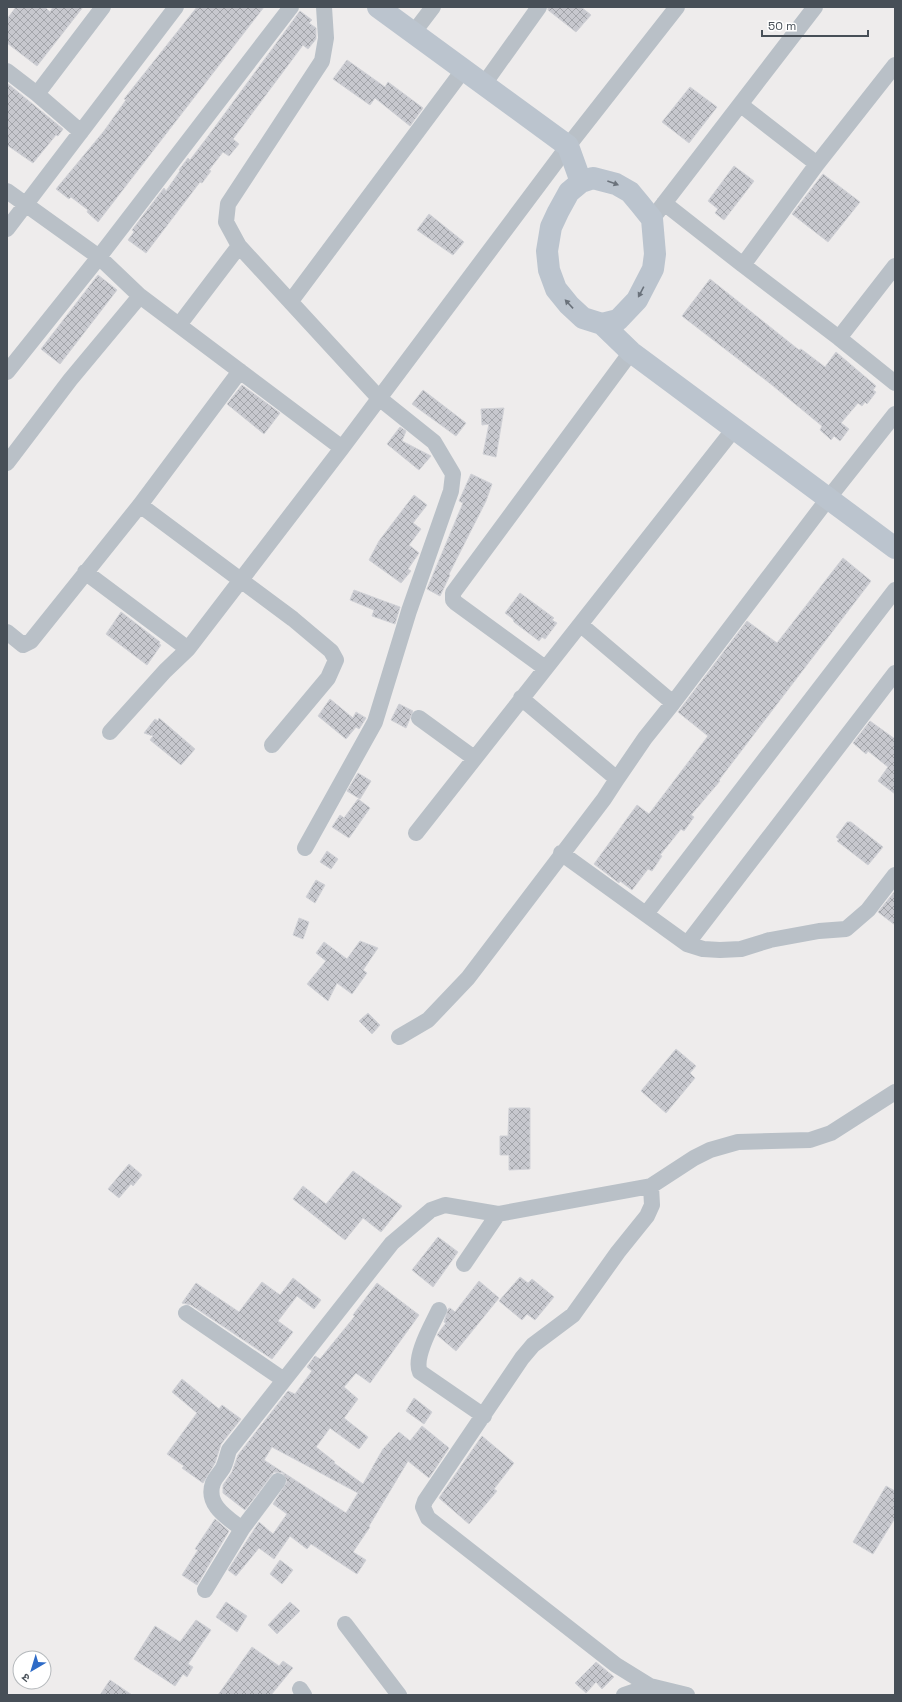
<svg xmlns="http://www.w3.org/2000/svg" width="902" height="1702" viewBox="0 0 902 1702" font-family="'Space Grotesk','Noto Sans Devanagari',sans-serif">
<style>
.building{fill:url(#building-cross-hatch);stroke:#d1d2d7;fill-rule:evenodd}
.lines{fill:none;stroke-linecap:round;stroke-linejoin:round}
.street{stroke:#b9c0c7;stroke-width:16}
.secondary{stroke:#bbc4ce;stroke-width:22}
.oneway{fill:#6a727b}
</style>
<defs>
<pattern id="building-cross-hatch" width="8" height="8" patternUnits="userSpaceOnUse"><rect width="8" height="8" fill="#c7c8ce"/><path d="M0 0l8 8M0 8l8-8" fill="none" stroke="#a3a5aa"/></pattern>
</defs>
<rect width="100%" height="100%" fill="#eeecec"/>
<!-- building -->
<path class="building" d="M 16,7 L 45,7 L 50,12 L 53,7 L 83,7 L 37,66 L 7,43 L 7,19 Z
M 197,7 L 264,7 L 98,222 L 87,212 L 88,210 L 71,197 L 69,199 L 56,189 L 104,131 L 126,100 L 124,99 Z
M 548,7 L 581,7 L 591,15 L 576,32 L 548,10 Z
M 300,11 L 312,20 L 309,23 L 316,28 L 316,39 L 308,49 L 303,45 L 233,139 L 239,144 L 229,156 L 223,152 L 209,170 L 211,171 L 202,183 L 200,182 L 146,253 L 128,240 L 134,232 L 132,230 L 164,188 L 166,191 L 180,171 L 179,170 L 188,158 L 190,160 L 209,135 Z
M 347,60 L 385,87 L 388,82 L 423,108 L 410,126 L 375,98 L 370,105 L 333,79 Z
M 7,83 L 63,129 L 58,136 L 56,135 L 33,163 L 7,145 Z
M 690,87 L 717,107 L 689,143 L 662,122 Z
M 734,166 L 754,181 L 724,220 L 715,213 L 718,209 L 708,201 Z
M 823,174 L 860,202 L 828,242 L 792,214 Z
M 429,214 L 464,242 L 453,255 L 417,230 Z
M 98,275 L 117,290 L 60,364 L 41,349 Z
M 710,279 L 799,350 L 801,349 L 825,367 L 836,352 L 876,386 L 873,390 L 876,392 L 867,404 L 865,402 L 862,406 L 858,403 L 841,423 L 849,429 L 840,441 L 834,436 L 831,440 L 828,437 L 820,430 L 822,426 L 772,385 L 682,316 Z
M 242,385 L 280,413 L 264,434 L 227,404 Z
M 423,390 L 466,423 L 456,436 L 412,404 Z
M 504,408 L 496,457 L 483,454 L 489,424 L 482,425 L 481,409 Z
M 400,427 L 406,431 L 402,441 L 431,456 L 419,470 L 387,444 Z
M 471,474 L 492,484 L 486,501 L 449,574 L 450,575 L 440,596 L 427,589 L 463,503 L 459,501 Z
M 414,495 L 427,505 L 413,523 L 421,529 L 409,545 L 419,553 L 408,569 L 411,571 L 401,583 L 369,560 L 379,541 Z
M 843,558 L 871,581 L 719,780 L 720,781 L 691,815 L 694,817 L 684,831 L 681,829 L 660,855 L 662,856 L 652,871 L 648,869 L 632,890 L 620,881 L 619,883 L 594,864 L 637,805 L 649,814 L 708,736 L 678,712 L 747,621 L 777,643 Z
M 354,590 L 400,607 L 395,624 L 372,616 L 374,610 L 350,600 Z
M 520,593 L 554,618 L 552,620 L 557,623 L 545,639 L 542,637 L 539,641 L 514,622 L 513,619 L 505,613 Z
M 121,612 L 160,642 L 159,644 L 161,645 L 147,665 L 106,634 Z
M 330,699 L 353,718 L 356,712 L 366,718 L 359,729 L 356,727 L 346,739 L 318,716 Z
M 399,704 L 413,711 L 406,728 L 391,720 Z
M 159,718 L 195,749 L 181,765 L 150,740 L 153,736 L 144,733 L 155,719 L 158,721 Z
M 870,721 L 895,739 L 895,794 L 878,781 L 888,767 L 868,751 L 866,754 L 853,743 Z
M 358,773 L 371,781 L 360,799 L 347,791 Z
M 358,799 L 370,808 L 349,838 L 332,827 L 340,815 L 344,818 Z
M 847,822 L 851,822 L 883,847 L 868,865 L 837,841 L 839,839 L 836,837 Z
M 327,851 L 338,859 L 331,869 L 320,862 Z
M 316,880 L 325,885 L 315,903 L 306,897 Z
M 895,891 L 895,925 L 878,912 Z
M 299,918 L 309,922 L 303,939 L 293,935 Z
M 360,941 L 378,948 L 363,970 L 367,973 L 352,994 L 337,983 L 328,1001 L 307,984 L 326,961 L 316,953 L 324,942 L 347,959 Z
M 368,1013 L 380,1025 L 372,1034 L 359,1021 Z
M 676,1049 L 696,1066 L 690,1073 L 695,1078 L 666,1113 L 641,1091 Z
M 509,1108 L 530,1108 L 530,1169 L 509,1170 L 509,1155 L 500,1155 L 500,1136 L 508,1136 Z
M 129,1164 L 142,1175 L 133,1186 L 131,1184 L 119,1198 L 108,1189 Z
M 353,1171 L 402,1206 L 381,1232 L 363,1218 L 345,1240 L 293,1199 L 303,1186 L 326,1204 Z
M 438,1237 L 458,1252 L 433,1287 L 412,1270 Z
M 520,1277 L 528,1283 L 532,1279 L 554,1297 L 535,1320 L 527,1314 L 522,1320 L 499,1301 Z
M 293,1278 L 321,1300 L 314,1309 L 297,1296 L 278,1321 L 293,1332 L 272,1359 L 191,1305 L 182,1303 L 196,1283 L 239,1312 L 262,1282 L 280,1295 Z
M 479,1281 L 499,1298 L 456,1351 L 437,1335 L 446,1323 L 444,1322 L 448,1309 L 450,1308 L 455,1312 Z
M 377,1283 L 419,1315 L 370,1383 L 356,1373 L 344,1387 L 358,1399 L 344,1418 L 368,1437 L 359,1449 L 330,1428 L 316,1447 L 335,1462 L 334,1463 L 363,1484 L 383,1449 L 399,1432 L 410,1441 L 422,1426 L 449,1448 L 429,1478 L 408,1461 L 369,1526 L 370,1527 L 353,1552 L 366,1560 L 357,1574 L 311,1544 L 307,1549 L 290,1536 L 274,1559 L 259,1548 L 236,1576 L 228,1570 L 259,1522 L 273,1534 L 287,1514 L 273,1504 L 287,1482 L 283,1473 L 274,1472 L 245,1510 L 223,1493 L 223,1485 L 232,1472 L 238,1455 L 288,1391 L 295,1394 L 312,1371 L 307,1367 L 315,1356 L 320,1359 L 355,1316 L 353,1315 ZM 272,1447 L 358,1493 L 346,1513 L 264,1460 Z
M 182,1379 L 219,1409 L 222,1405 L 241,1419 L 221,1444 L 215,1463 L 203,1483 L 182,1468 L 184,1466 L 167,1454 L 197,1413 L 172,1392 Z
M 414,1398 L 432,1412 L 424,1424 L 406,1411 Z
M 482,1436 L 514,1463 L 494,1489 L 497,1491 L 469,1524 L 439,1498 Z
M 886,1486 L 895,1491 L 895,1518 L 873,1554 L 853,1542 Z
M 215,1519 L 229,1531 L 197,1585 L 182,1575 L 198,1550 L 195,1549 Z
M 280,1560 L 293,1570 L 282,1584 L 270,1574 Z
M 226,1602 L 247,1616 L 237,1632 L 216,1617 Z
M 290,1602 L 300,1611 L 277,1634 L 268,1625 Z
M 196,1620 L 211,1630 L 188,1664 L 193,1667 L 187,1677 L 183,1674 L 175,1686 L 134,1659 L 155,1626 L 180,1642 Z
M 252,1647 L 279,1666 L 283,1661 L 293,1668 L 271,1695 L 218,1695 Z
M 596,1662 L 614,1677 L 602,1689 L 596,1682 L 586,1693 L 575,1683 Z
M 110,1680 L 132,1695 L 100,1695 Z"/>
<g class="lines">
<!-- street -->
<path class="street" d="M 414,32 L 433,7
M 895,65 L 817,164 L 743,265 L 839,338 L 895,383
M 7,71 L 37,94 L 81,132
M 484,84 L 539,7
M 37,94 L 103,7
M 741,105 L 817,164
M 7,191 L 99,257 L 140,296 L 70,380 L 7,463
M 664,203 L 743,265
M 652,219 L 815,7
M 7,229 L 176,7
M 140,296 L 342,448
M 291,301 L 464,69
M 179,325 L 239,246
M 839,338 L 895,266
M 7,372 L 99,257 L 291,7
M 140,505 L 293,619 L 331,651 L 336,660 L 328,678 L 272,745
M 85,572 L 188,649 L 342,448 L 568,146 L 677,7
M 581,625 L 673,703 L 645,738 L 617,779
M 7,632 L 23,645 L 31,641 L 140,505 L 240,371
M 545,668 L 456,603 L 453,600 L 453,593 L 631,352
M 673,703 L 827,500 L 895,414
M 419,718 L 474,758
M 110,732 L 165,671 L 188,649
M 416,833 L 734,429
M 305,848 L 375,722 L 409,611 L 451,491 L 453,474 L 434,442 L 379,398 L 239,246 L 226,222 L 228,204 L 322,61 L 326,38 L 324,7
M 561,853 L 687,944 L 703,949 L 720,950 L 741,949 L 770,940 L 819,931 L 846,929 L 868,910 L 895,875
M 646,914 L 895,590
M 687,944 L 895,673
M 399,1037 L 428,1020 L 468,978 L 604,799 L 617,779 L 521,698
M 651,1186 L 652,1205 L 647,1216 L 618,1252 L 573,1315 L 533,1345 L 522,1358 L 425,1501 L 423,1507 L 428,1518 L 616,1665 L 650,1686 L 687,1695
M 464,1264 L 498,1214 L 651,1186 L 694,1158 L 710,1150 L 738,1142 L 810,1140 L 831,1133 L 895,1092
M 439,1310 C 432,1325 413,1357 420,1372 L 484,1416
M 186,1313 L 284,1380
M 242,1529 C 228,1518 205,1505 213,1483 C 215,1478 220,1473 223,1468 C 226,1462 227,1456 229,1450 L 392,1243 L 431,1210 L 445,1205 L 498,1214
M 205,1590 L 242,1529 L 278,1481
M 345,1624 L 399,1695
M 300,1689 L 304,1695
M 624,1695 L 650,1686"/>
<!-- secondary -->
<path class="secondary" d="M 378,7 L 568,146 L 581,182
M 602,324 L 618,320 L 637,300 L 653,269 L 655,254 L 652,219 L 640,204 L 630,192 L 616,184 L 593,178 L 581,182 L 569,192 L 558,212 L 551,227 L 547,251 L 549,270 L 556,289 L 569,305 L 583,318 L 602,324 L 631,352 L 895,548"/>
</g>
<!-- one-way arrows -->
<defs><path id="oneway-solid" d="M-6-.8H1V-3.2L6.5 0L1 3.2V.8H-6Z"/></defs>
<g class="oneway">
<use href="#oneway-solid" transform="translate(613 183) rotate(20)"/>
<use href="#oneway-solid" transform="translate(641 292) rotate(118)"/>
<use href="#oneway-solid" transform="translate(569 304) rotate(-133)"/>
</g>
<!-- border -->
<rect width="902" height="1702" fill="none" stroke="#474f57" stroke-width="16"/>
<!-- north arrow -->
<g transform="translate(32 1670) rotate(218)"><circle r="19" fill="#ffffff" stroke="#b5b9bc"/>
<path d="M0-3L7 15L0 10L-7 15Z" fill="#2e6bc7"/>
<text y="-6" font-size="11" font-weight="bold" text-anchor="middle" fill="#474f57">उ</text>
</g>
<!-- scale -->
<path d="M762 30v6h106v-6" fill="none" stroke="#474f57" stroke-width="2"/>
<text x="768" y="30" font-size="12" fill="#474f57" stroke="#ffffff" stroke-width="3" paint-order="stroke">50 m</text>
</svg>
